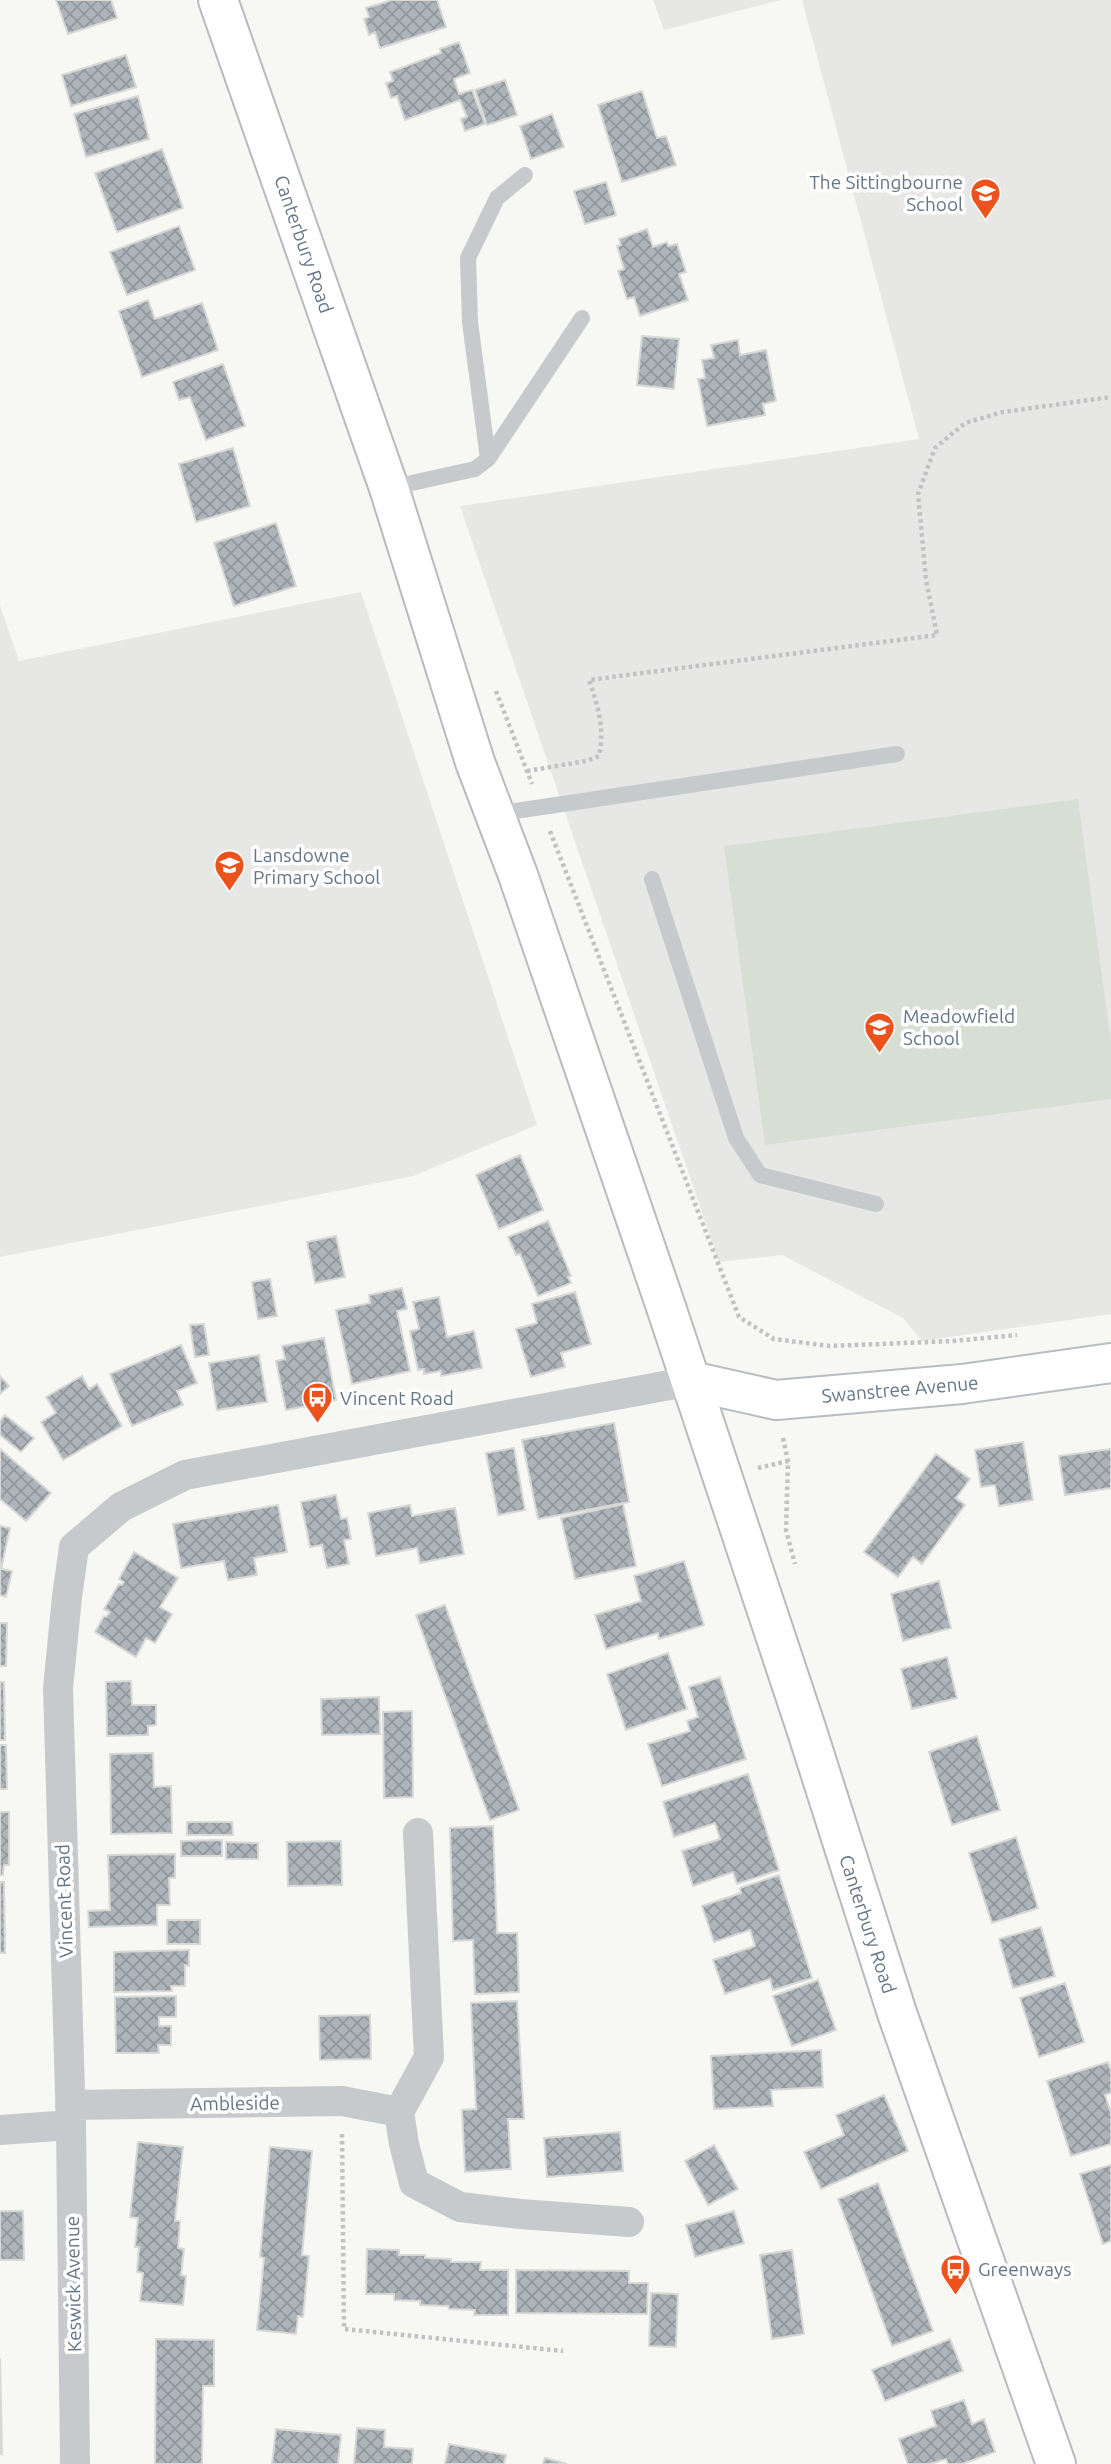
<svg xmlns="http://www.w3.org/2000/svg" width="1111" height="2464" viewBox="0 0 1111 2464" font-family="Ubuntu,sans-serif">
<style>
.built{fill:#e7e8e6}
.park{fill:#d7dfd4}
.building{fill:url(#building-cross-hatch);stroke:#d8d8d6;stroke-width:2}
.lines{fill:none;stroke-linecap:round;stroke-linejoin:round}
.secondary-casing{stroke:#b8bdc2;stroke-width:42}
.primary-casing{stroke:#b7bbbf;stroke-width:42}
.path{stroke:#c0c2c4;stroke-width:4.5;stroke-dasharray:3.5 3.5;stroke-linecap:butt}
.lane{stroke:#c6cacd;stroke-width:16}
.street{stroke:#c6cacd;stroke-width:30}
.secondary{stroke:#fff;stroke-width:38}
.primary{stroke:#fff;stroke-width:38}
.labels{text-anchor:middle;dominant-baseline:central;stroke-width:7;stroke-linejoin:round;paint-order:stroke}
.poi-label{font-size:19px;fill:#647686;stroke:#fff;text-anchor:start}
.street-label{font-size:19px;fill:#647686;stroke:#fff}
</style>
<defs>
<pattern id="building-cross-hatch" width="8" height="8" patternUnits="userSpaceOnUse" patternTransform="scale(1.75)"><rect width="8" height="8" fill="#adb5bb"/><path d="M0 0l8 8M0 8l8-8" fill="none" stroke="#90989e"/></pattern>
</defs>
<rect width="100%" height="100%" fill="#f7f7f3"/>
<!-- built -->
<path class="built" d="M 653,0 L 781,0 L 664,30 Z
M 802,0 L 1111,0 L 1111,1314 L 922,1341 L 903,1318 L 782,1255 L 719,1262 L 460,506 L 919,439 Z
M 361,592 L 537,1125 L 413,1176 L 0,1257 L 0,605 L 19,661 Z"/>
<!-- park -->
<path class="park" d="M 1078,799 L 1111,1042 L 1111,1099 L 765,1145 L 724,846 Z"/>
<!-- building -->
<path class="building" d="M 56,0 L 111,0 L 117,18 L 68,34 Z
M 392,0 L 437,0 L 446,27 L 380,48 L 375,32 L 369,35 L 364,19 L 369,17 L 366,8 Z
M 459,42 L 470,73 L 454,79 L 459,94 L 472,90 L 485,124 L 465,131 L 461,119 L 467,117 L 460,100 L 405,120 L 397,96 L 391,98 L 386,83 L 393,81 L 390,72 L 441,53 L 440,49 Z
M 126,55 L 136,87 L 71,106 L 62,75 Z
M 505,80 L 517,115 L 487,125 L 475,90 Z
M 642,91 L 657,138 L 666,136 L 676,165 L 622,182 L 598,105 Z
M 138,96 L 149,139 L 86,157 L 74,114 Z
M 552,114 L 564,147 L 531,159 L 520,126 Z
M 162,149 L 183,208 L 117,232 L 95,173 Z
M 606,182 L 616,215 L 585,224 L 574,191 Z
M 179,226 L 195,270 L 127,295 L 110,252 Z
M 647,229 L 653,247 L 667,242 L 668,246 L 677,244 L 686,272 L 679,274 L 688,300 L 640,316 L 634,297 L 627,299 L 618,271 L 624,269 L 617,246 L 621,245 L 619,239 Z
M 148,300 L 155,319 L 202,303 L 218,350 L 142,377 L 119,311 Z
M 642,336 L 679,339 L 674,389 L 637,385 Z
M 738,340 L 740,355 L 766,350 L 776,401 L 763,404 L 765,415 L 707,426 L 698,379 L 705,378 L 702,360 L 714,358 L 711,345 Z
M 223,364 L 245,426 L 206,440 L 190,397 L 179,400 L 173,382 Z
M 233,448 L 250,506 L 196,522 L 179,464 Z
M 276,523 L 296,586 L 234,606 L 214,543 Z
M 520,1155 L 543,1210 L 499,1229 L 476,1175 Z
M 548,1221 L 571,1276 L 568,1277 L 571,1283 L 538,1296 L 520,1254 L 516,1255 L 508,1237 Z
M 336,1236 L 345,1277 L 315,1283 L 307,1242 Z
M 270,1279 L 277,1316 L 258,1319 L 252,1282 Z
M 402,1288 L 407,1309 L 397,1311 L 410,1371 L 352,1384 L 336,1310 L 370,1303 L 369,1295 Z
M 575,1292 L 591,1344 L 561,1353 L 565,1367 L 531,1377 L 516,1329 L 537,1323 L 532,1304 Z
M 439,1297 L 447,1337 L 474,1331 L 482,1368 L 441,1376 L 441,1371 L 424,1374 L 424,1369 L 418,1370 L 410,1331 L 419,1329 L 413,1302 Z
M 204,1324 L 209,1355 L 195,1357 L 190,1325 Z
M 324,1338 L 336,1400 L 286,1410 L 276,1361 L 285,1359 L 282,1346 Z
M 181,1345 L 197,1383 L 177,1391 L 183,1405 L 132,1426 L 110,1374 Z
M 259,1355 L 267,1402 L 217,1410 L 209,1363 Z
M 0,1376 L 9,1386 L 0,1394 Z
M 82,1376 L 89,1389 L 97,1384 L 122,1426 L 63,1460 L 41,1422 L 56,1413 L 46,1397 Z
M 5,1415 L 34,1438 L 21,1452 L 0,1435 L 0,1421 Z
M 614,1423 L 629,1502 L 538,1519 L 522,1440 Z
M 1023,1442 L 1033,1500 L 999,1506 L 995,1485 L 981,1487 L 975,1450 Z
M 514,1448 L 525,1510 L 498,1515 L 486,1453 Z
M 0,1449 L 51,1493 L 26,1521 L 0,1499 Z
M 1111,1449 L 1111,1488 L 1065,1495 L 1059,1456 Z
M 936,1454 L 970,1479 L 956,1498 L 965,1505 L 922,1564 L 913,1557 L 898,1577 L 864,1552 Z
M 336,1495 L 341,1519 L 347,1518 L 351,1539 L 344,1540 L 349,1564 L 327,1568 L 322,1545 L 310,1547 L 301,1502 Z
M 623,1504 L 636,1566 L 575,1579 L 561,1518 Z
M 278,1505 L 287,1552 L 254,1558 L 257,1575 L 228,1580 L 224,1561 L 181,1568 L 173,1524 Z
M 410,1505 L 412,1516 L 455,1508 L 464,1554 L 420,1563 L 417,1548 L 376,1556 L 368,1513 Z
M 0,1526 L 10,1528 L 1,1569 L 12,1571 L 6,1597 L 0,1595 Z
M 134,1552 L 178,1578 L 160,1607 L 172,1614 L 155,1643 L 146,1638 L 136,1657 L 95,1632 L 104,1616 L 106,1617 L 110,1612 L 104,1609 L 119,1584 L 122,1585 L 124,1582 L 119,1579 Z
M 684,1561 L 704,1625 L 659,1639 L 658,1633 L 606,1649 L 595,1615 L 641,1601 L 634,1576 Z
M 939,1581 L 951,1628 L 903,1641 L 891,1594 Z
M 445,1605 L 519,1810 L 490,1820 L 416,1615 Z
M 0,1623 L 7,1623 L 6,1666 L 0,1666 Z
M 668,1653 L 687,1709 L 626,1730 L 607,1674 Z
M 947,1657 L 957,1698 L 912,1709 L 901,1669 Z
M 720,1677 L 746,1759 L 662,1786 L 648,1744 L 690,1731 L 687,1721 L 698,1717 L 689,1687 Z
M 131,1681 L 132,1705 L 156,1705 L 156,1725 L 148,1726 L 148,1735 L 107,1736 L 106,1682 Z
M 0,1682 L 4,1682 L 5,1740 L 0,1740 Z
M 379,1697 L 380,1734 L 322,1735 L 321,1699 Z
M 412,1711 L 413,1797 L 384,1798 L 383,1712 Z
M 977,1736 L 1000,1810 L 952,1825 L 929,1752 Z
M 0,1745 L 6,1745 L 7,1789 L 0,1789 Z
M 153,1753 L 154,1787 L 171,1786 L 172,1833 L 111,1834 L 110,1754 Z
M 748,1774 L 779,1870 L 737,1884 L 733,1872 L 693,1886 L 682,1851 L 720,1839 L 715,1823 L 674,1837 L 663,1802 Z
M 0,1812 L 9,1812 L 9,1865 L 4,1865 L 3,1875 L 0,1875 Z
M 187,1822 L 232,1822 L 233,1835 L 187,1835 Z
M 493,1826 L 497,1933 L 517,1933 L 519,1992 L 475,1994 L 473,1940 L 453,1941 L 450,1828 Z
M 1016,1837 L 1038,1908 L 992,1923 L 969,1853 Z
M 222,1840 L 222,1856 L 181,1856 L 181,1841 Z
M 341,1841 L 342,1885 L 288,1886 L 287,1842 Z
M 226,1842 L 258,1843 L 258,1859 L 226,1859 Z
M 175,1854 L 175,1878 L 169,1878 L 170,1905 L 157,1905 L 157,1925 L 89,1927 L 88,1911 L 110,1910 L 108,1855 Z
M 779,1875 L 812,1978 L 773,1990 L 770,1979 L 725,1994 L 713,1960 L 755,1946 L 750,1930 L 714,1942 L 702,1906 L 741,1893 L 740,1888 Z
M 0,1882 L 4,1882 L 5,1953 L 0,1953 Z
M 167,1920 L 200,1920 L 200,1944 L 167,1944 Z
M 1041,1927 L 1055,1976 L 1013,1988 L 999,1939 Z
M 189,1950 L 189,1966 L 185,1965 L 185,1986 L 171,1986 L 172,1991 L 114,1992 L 114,1952 Z
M 818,1980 L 836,2030 L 792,2046 L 773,1996 Z
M 1065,1983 L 1084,2042 L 1039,2057 L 1020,1998 Z
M 176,1996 L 176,2017 L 159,2017 L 159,2026 L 171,2026 L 171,2045 L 158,2045 L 159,2053 L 116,2053 L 115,1997 Z
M 517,2001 L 524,2119 L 508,2119 L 511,2169 L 465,2172 L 462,2110 L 476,2109 L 471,2003 Z
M 370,2015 L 371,2059 L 320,2060 L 319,2016 Z
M 821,2050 L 823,2087 L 771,2090 L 773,2106 L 714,2109 L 711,2056 Z
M 1108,2062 L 1111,2071 L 1111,2093 L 1105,2095 L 1111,2113 L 1111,2144 L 1071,2156 L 1047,2081 Z
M 884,2095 L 908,2151 L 821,2189 L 804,2152 L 844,2135 L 836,2115 Z
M 620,2132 L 623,2171 L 547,2177 L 544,2138 Z
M 138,2142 L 183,2147 L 175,2221 L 180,2221 L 178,2248 L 184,2249 L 181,2275 L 186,2276 L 183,2305 L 140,2301 L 143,2273 L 137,2272 L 139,2247 L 135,2247 L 138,2218 L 130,2217 Z
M 714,2145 L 738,2189 L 708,2205 L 685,2161 Z
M 270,2147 L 312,2151 L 302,2255 L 309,2256 L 303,2317 L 298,2316 L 296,2334 L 257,2330 L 264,2258 L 260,2257 Z
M 1111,2165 L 1111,2241 L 1103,2244 L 1080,2174 Z
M 878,2183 L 933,2331 L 892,2346 L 838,2199 Z
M 0,2211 L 23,2211 L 24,2260 L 0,2260 Z
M 734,2211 L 744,2243 L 695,2257 L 686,2225 Z
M 367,2249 L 399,2250 L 399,2255 L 425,2255 L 425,2258 L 451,2259 L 451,2262 L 481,2262 L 480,2270 L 508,2270 L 508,2315 L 474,2315 L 475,2310 L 449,2309 L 448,2306 L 420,2305 L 420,2301 L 394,2300 L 394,2294 L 366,2294 Z
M 792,2250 L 804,2334 L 772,2339 L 760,2255 Z
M 516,2270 L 629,2271 L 629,2283 L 648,2283 L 647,2314 L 516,2313 Z
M 651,2293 L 678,2294 L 676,2347 L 649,2346 Z
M 156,2339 L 214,2340 L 214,2386 L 203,2386 L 202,2464 L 155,2464 Z
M 950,2339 L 963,2371 L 885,2401 L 872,2370 Z
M 0,2358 L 2,2454 L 0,2454 Z
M 964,2400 L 972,2424 L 984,2419 L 995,2452 L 962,2464 L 948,2464 L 946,2459 L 930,2464 L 908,2464 L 899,2439 L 936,2426 L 931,2411 Z
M 357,2428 L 385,2430 L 384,2447 L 413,2449 L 412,2464 L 354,2464 Z
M 276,2429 L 341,2435 L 338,2464 L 272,2464 Z
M 449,2444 L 506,2455 L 504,2464 L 445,2464 Z
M 545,2458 L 567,2464 L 543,2464 Z"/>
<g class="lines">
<defs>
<path id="secondary" d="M 691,1381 L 776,1400 L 962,1384 L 1111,1363"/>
<path id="primary" d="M 218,0 L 389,488 L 475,762 L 518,875 L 665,1304 L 806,1728 L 897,2013 L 1056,2464"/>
</defs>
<!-- secondary casing -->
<use href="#secondary" class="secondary-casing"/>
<!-- primary casing -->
<use href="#primary" class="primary-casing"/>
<!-- path -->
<path class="path" d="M 496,691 L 532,784
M 527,771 L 586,761 L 599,756 C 605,729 598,706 589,680 L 937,635 L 926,580 L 918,494 L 935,448 L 965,423 L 1003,412 L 1111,397
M 550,831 L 739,1317 L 774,1339 L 830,1346 L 953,1341 L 1017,1335
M 783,1438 L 788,1461 L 786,1530 L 795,1564
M 758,1468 L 788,1461
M 342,2134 L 344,2329 L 563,2351"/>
<!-- lane -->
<path class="lane" d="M 488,459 L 470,322 L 468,258 L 497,198 L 525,175
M 389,488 L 475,469 L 488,459 L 582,318
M 496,814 L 897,754
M 652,879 L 736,1138 L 760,1175 L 876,1204"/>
<!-- street -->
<path class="street" d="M 70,2105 L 342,2101 L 399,2112 L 404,2144 L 414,2183 L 460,2207 L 520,2214 L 629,2222
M 399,2112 L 429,2057 L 418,1833
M 0,2130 L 71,2125
M 75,2464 L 71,2125 L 58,1688 L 67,1597 L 74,1547 L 121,1507 L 185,1475 L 691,1381"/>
<!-- secondary -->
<use href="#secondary" class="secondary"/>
<!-- primary -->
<use href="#primary" class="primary"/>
</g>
<!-- icons -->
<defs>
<symbol id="school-pin" viewBox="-11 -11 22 30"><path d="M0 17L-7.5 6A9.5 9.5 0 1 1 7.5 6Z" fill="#ee521c" stroke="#fff"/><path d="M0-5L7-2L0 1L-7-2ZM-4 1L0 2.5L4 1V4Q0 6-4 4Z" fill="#fff"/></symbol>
<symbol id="bus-pin" viewBox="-11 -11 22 30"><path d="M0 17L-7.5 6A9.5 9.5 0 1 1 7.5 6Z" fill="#ee521c" stroke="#fff"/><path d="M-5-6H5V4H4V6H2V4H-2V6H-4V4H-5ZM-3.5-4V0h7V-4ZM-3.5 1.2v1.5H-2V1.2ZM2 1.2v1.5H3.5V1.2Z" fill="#fff"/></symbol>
</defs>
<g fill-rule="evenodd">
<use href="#school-pin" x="968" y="176" width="35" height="47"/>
<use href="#school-pin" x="212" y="848" width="35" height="47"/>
<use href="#school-pin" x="862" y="1010" width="35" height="47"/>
<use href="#bus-pin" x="300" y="1380" width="35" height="47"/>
<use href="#bus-pin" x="938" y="2252" width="35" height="47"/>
</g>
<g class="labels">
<!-- poi labels -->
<g class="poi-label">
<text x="963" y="182" text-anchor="end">The Sittingbourne<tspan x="963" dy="22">School</tspan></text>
<text x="253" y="855">Lansdowne<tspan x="253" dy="22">Primary School</tspan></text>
<text x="903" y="1016">Meadowfield<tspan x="903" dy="22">School</tspan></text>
<text x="340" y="1398">Vincent Road</text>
<text x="978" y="2269">Greenways</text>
</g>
<!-- street labels -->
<g class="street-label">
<text transform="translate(304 244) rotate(71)">Canterbury Road</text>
<text transform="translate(900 1389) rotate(-5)">Swanstree Avenue</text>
<text transform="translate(64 1901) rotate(-92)">Vincent Road</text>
<text transform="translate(868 1924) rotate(72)">Canterbury Road</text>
<text transform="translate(235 2103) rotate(-1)">Ambleside</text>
<text transform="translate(73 2284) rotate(-91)">Keswick Avenue</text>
</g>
</g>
</svg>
